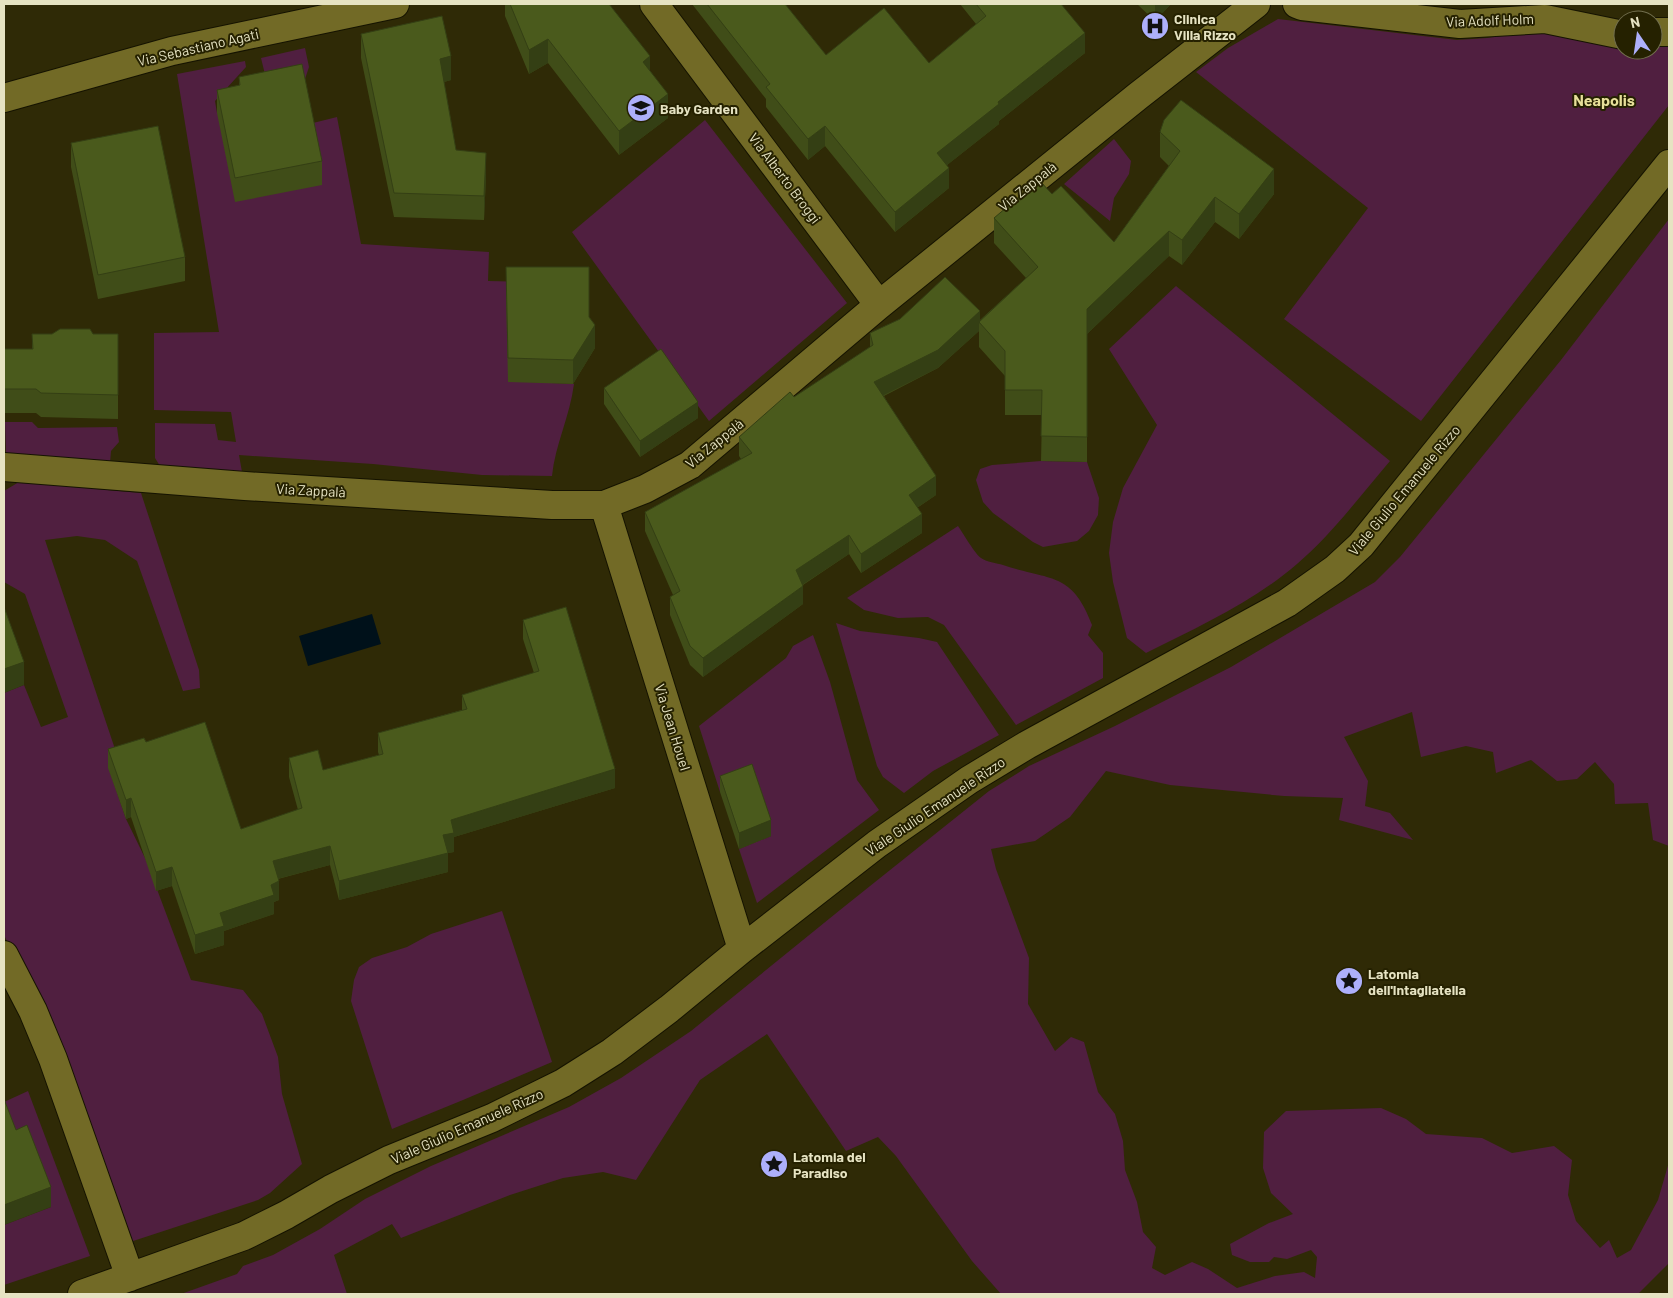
<svg xmlns="http://www.w3.org/2000/svg" width="1673" height="1298" viewBox="0 0 1673 1298" font-family="Barlow,sans-serif">
<style>
.green{fill:#501f40}
.water{fill:#00111a}
.lines{fill:none;stroke-linecap:round;stroke-linejoin:round}
.minor-casing{stroke:#151301;stroke-width:30}
.minor{stroke:#726a26;stroke-width:28}
.wall{fill:#404d18}
.shaded-wall{fill:#343f14}
.building{fill:#4a5a1c;stroke:#343f14}
.labels{text-anchor:middle;dominant-baseline:central;stroke-width:4;stroke-linejoin:round;paint-order:stroke}
.poi-label{font-size:14px;font-weight:bold;fill:#e6e3c2;stroke:#252100;text-anchor:start}
.street-label{font-size:14px;fill:#e6e3c2;stroke:#252100}
.quarter-label{font-size:16px;font-weight:bold;fill:#e7df9a;stroke:#252100}
</style>
<rect width="100%" height="100%" fill="#2f2a06"/>
<!-- green -->
<path class="green" d="M 1278,19 L 1457,40 L 1487,38 L 1545,30 L 1623,48 L 1623,50 L 1653,50 L 1653,45 L 1669,44 L 1669,105 L 1421,421 L 1284,319 L 1368,208 L 1196,72 L 1228,48 Z
M 305,48 L 309,67 L 302,88 L 270,95 L 261,58 Z
M 245,61 L 246,67 L 215,101 L 217,113 L 309,124 L 337,117 L 361,244 L 489,252 L 488,281 L 538,282 L 508,381 L 574,384 C 570,416 555,445 552,476 L 482,475 L 373,464 L 239,455 L 242,472 L 160,466 L 155,458 L 155,423 L 215,424 L 218,440 L 236,442 L 231,412 L 154,410 L 154,333 L 219,332 L 177,74 Z
M 705,120 L 847,303 L 709,421 L 572,232 Z
M 1114,139 L 1131,161 L 1129,174 L 1114,198 L 1110,221 L 1064,184 Z
M 1669,219 L 1669,846 L 1653,840 L 1648,803 L 1615,804 L 1614,784 L 1595,762 L 1577,779 L 1557,781 L 1531,760 L 1496,773 L 1493,752 L 1466,746 L 1421,757 L 1412,712 L 1344,737 L 1368,781 L 1365,806 L 1390,813 L 1413,840 L 1339,820 L 1343,798 L 1284,796 L 1170,785 L 1106,771 L 1070,817 L 1035,841 L 991,849 L 996,869 L 1029,958 L 1028,1004 L 1055,1051 L 1071,1037 L 1084,1042 L 1098,1092 L 1115,1114 L 1123,1141 L 1125,1170 L 1137,1202 L 1143,1232 L 1156,1247 L 1152,1268 L 1165,1275 L 1192,1262 L 1208,1269 L 1237,1288 L 1275,1276 L 1304,1272 L 1315,1278 L 1317,1257 L 1311,1250 L 1287,1259 L 1274,1257 L 1269,1262 L 1250,1262 L 1232,1255 L 1230,1244 L 1269,1223 L 1293,1214 L 1271,1193 L 1263,1168 L 1264,1132 L 1286,1111 L 1381,1108 L 1406,1119 L 1426,1134 L 1482,1138 L 1512,1153 L 1554,1146 L 1572,1160 L 1568,1195 L 1576,1221 L 1600,1248 L 1609,1240 L 1617,1258 L 1631,1250 L 1658,1200 L 1669,1162 L 1669,1263 L 1638,1294 L 1001,1294 L 972,1261 L 896,1156 L 878,1137 L 846,1151 L 767,1034 L 700,1080 L 636,1180 L 603,1172 L 563,1178 L 510,1195 L 401,1238 L 392,1224 L 334,1255 L 347,1294 L 181,1294 L 237,1274 L 243,1266 L 273,1255 L 320,1229 L 365,1199 L 431,1166 L 569,1107 L 621,1078 L 691,1031 L 840,910 L 989,791 L 1029,766 L 1115,726 L 1231,667 L 1375,582 L 1400,557 L 1561,360 Z
M 1176,286 L 1390,461 C 1360,496 1332,534 1297,564 C 1253,602 1198,627 1146,653 L 1127,638 L 1113,582 L 1109,553 L 1113,522 L 1123,488 L 1157,425 L 1109,349 Z
M 5,422 L 32,422 L 38,428 L 117,427 L 119,442 L 111,451 L 110,463 L 6,453 Z
M 1041,461 L 1087,462 L 1099,498 L 1098,515 L 1089,531 L 1077,541 L 1043,547 L 1033,542 L 993,513 L 983,502 L 976,480 L 980,469 L 992,465 Z
M 19,482 L 141,493 L 199,670 L 200,688 L 183,691 L 137,561 L 105,540 L 77,536 L 45,540 L 120,764 L 109,769 L 126,819 L 146,860 L 191,980 L 243,990 L 262,1014 L 278,1057 L 282,1094 L 302,1164 L 270,1193 L 258,1200 L 127,1243 L 62,1053 L 4,935 L 4,693 L 24,685 L 41,727 L 68,717 L 25,594 L 4,582 L 4,491 Z
M 958,526 C 963,533 975,554 981,558 C 986,562 997,563 1003,565 C 1050,581 1072,571 1092,625 L 1088,635 L 1103,653 L 1103,678 L 1016,725 L 944,625 L 928,617 L 898,618 L 864,610 L 847,598 Z
M 836,623 L 860,631 L 919,638 L 937,642 L 999,735 L 933,771 L 904,793 L 883,777 L 877,766 Z
M 813,635 L 830,682 L 857,780 L 879,810 L 757,903 L 739,849 L 771,836 L 752,781 L 720,792 L 699,726 L 786,658 L 793,646 Z
M 502,911 L 552,1062 L 463,1100 L 392,1129 L 351,1001 L 354,980 L 359,967 L 372,958 L 407,947 L 431,934 Z
M 28,1091 L 90,1256 L 4,1285 L 4,1225 L 51,1207 L 16,1150 L 4,1102 Z"/>
<!-- water -->
<path class="water" d="M 372,614 L 381,644 L 308,666 L 299,636 Z"/>
<g class="lines">
<defs>
<path id="minor" d="M 654,4 L 879,305
M 1297,4 L 1302,6 L 1460,24 L 1545,19 L 1623,35
M 1653,32 L 1669,32
M 4,98 L 172,51 L 395,4
M 4,467 L 245,486 L 552,505 L 604,505 L 645,489 L 690,465 L 879,305 L 1138,96 L 1256,4
M 604,505 L 742,949
M 4,955 L 33,1011 L 53,1059 L 130,1277
M 82,1294 L 244,1236 L 286,1215 L 331,1189 L 389,1160 L 492,1118 L 563,1083 L 612,1052 L 669,1009 L 742,949 L 877,844 L 969,780 L 1027,745 L 1287,603 L 1335,569 L 1361,545 L 1669,164"/>
</defs>
<!-- minor casing -->
<use href="#minor" class="minor-casing"/>
<!-- minor -->
<use href="#minor" class="minor"/>
</g>
<!-- wall -->
<path class="wall" d="M 505,4 L 609,4 L 650,71 L 668,118 L 619,155 L 548,63 L 529,74 L 505,16 Z
M 692,4 L 785,4 L 826,55 L 929,63 L 976,24 L 960,4 L 1061,4 L 1085,53 L 999,121 L 999,124 L 947,165 L 949,188 L 895,232 L 825,146 L 808,160 L 766,107 L 766,99 Z
M 1137,4 L 1171,4 L 1155,21 Z
M 361,34 L 451,80 L 444,82 L 456,150 L 486,176 L 484,220 L 394,217 L 361,58 Z
M 239,77 L 322,161 L 322,185 L 235,202 L 217,113 L 217,90 L 239,85 Z
M 1160,132 L 1274,194 L 1239,239 L 1215,222 L 1182,265 L 1169,256 L 1087,334 L 1087,462 L 1041,461 L 1042,415 L 1005,415 L 1005,376 L 979,347 L 979,331 L 938,368 L 884,396 L 936,495 L 917,508 L 922,533 L 861,573 L 849,554 L 803,585 L 803,604 L 703,677 L 690,665 L 670,615 L 670,597 L 673,595 L 645,531 L 645,512 L 741,459 L 739,456 L 739,437 L 794,397 L 870,347 L 870,333 L 980,320 L 1026,278 L 994,243 L 994,218 L 1052,194 L 1114,242 L 1169,166 L 1160,157 Z
M 71,143 L 185,257 L 185,281 L 98,299 L 71,167 Z
M 506,291 L 589,317 L 595,348 L 573,384 L 508,382 Z
M 32,334 L 118,334 L 118,419 L 41,417 L 36,413 L 4,413 L 4,349 L 32,349 Z
M 604,388 L 698,418 L 640,457 L 604,404 Z
M 523,620 L 615,788 L 454,837 L 454,852 L 448,853 L 448,872 L 339,900 L 330,865 L 278,879 L 279,900 L 274,902 L 274,914 L 224,931 L 224,945 L 195,954 L 172,886 L 156,891 L 131,817 L 126,819 L 108,768 L 108,749 L 146,742 L 241,829 L 298,810 L 289,777 L 289,758 L 323,770 L 379,755 L 378,752 L 378,733 L 462,710 L 462,695 L 534,673 L 523,639 Z
M 720,776 L 771,836 L 739,849 L 720,792 Z"/>
<!-- shaded-wall -->
<path class="shaded-wall" d="M 1155,4 L 1171,4 L 1155,21 Z
M 1085,33 L 1085,53 L 999,121 L 999,124 L 937,173 L 937,153 L 998,102 Z
M 548,39 L 548,63 L 529,74 L 529,50 Z
M 451,56 L 451,80 L 440,83 L 440,59 Z
M 650,56 L 650,80 L 643,62 Z
M 668,94 L 668,118 L 619,155 L 619,131 Z
M 825,126 L 825,146 L 808,160 L 808,139 Z
M 486,153 L 486,176 L 484,220 L 484,196 Z
M 949,168 L 949,188 L 895,232 L 895,212 Z
M 1274,169 L 1274,194 L 1239,239 L 1239,214 Z
M 1215,197 L 1215,222 L 1182,265 L 1182,240 Z
M 1169,231 L 1169,256 L 1087,334 L 1087,462 L 1087,309 Z
M 980,311 L 980,324 L 979,322 L 979,331 L 938,368 L 874,400 L 874,382 Z
M 595,325 L 595,348 L 573,384 L 573,360 Z
M 698,402 L 698,418 L 640,457 L 640,441 Z
M 936,476 L 936,495 L 909,513 L 909,495 Z
M 922,514 L 922,533 L 861,573 L 861,554 Z
M 849,535 L 849,554 L 796,589 L 796,570 Z
M 803,586 L 803,604 L 703,677 L 703,658 Z
M 24,662 L 24,685 L 4,693 L 4,669 Z
M 615,769 L 615,788 L 454,837 L 454,852 L 448,853 L 448,872 L 339,900 L 339,881 L 443,835 L 451,820 Z
M 131,798 L 131,817 L 126,819 L 126,800 Z
M 771,820 L 771,836 L 739,849 L 739,833 Z
M 330,846 L 330,865 L 273,880 L 273,861 Z
M 172,867 L 172,886 L 156,891 L 156,872 Z
M 279,881 L 279,900 L 274,902 L 274,914 L 224,931 L 224,945 L 195,954 L 195,935 L 220,913 L 271,885 Z
M 51,1187 L 51,1207 L 4,1225 L 4,1205 Z"/>
<!-- building -->
<path class="building" d="M 510,4 L 609,4 L 650,56 L 643,62 L 668,94 L 619,131 L 548,39 L 529,50 Z
M 707,4 L 785,4 L 826,55 L 884,8 L 929,63 L 986,16 L 976,4 L 1061,4 L 1085,33 L 998,102 L 999,104 L 937,153 L 949,168 L 895,212 L 825,126 L 808,139 L 766,87 L 770,84 Z
M 442,16 L 451,56 L 440,59 L 456,150 L 486,153 L 484,196 L 394,193 L 361,34 Z
M 302,64 L 322,161 L 235,178 L 217,90 L 240,85 L 239,77 Z
M 1181,100 L 1274,169 L 1239,214 L 1215,197 L 1182,240 L 1169,231 L 1087,309 L 1087,437 L 1041,436 L 1042,390 L 1005,390 L 1005,351 L 979,322 L 1038,267 L 994,218 L 1039,180 L 1052,194 L 1061,186 L 1114,242 L 1180,151 L 1160,132 L 1164,120 Z
M 158,126 L 185,257 L 98,275 L 71,143 Z
M 506,267 L 589,267 L 589,317 L 595,325 L 573,360 L 508,358 Z
M 945,277 L 980,311 L 938,350 L 874,382 L 936,476 L 909,495 L 922,514 L 861,554 L 849,535 L 796,570 L 803,586 L 703,658 L 690,646 L 670,597 L 680,591 L 645,512 L 752,453 L 739,437 L 790,392 L 794,397 L 873,345 L 870,333 L 900,319 Z
M 60,329 L 90,329 L 93,334 L 118,334 L 118,395 L 41,393 L 36,389 L 4,389 L 4,349 L 33,349 L 32,334 L 52,334 Z
M 661,349 L 698,402 L 640,441 L 604,388 Z
M 4,607 L 24,662 L 4,669 Z
M 566,607 L 615,769 L 451,820 L 454,833 L 443,835 L 448,853 L 339,881 L 330,846 L 273,861 L 279,881 L 271,885 L 274,895 L 220,913 L 224,926 L 195,935 L 172,867 L 156,872 L 131,798 L 126,800 L 108,749 L 144,738 L 146,742 L 205,722 L 241,829 L 302,808 L 289,758 L 318,750 L 323,770 L 383,754 L 378,733 L 467,709 L 462,695 L 539,671 L 523,620 Z
M 752,764 L 771,820 L 739,833 L 720,776 Z
M 4,1099 L 16,1130 L 27,1125 L 51,1187 L 4,1205 Z"/>
<!-- icons -->
<defs>
<symbol id="hospital-disc" viewBox="-11 -11 22 22"><circle r="9.5" fill="#adaffb" stroke="#252100"/><path d="M-5-5h3v3.5h4V-5h3V5h-3V1.5h-4V5h-3Z" fill="#111"/></symbol>
<symbol id="school-disc" viewBox="-11 -11 22 22"><circle r="9.5" fill="#adaffb" stroke="#252100"/><path d="M0-5L7-2L0 1L-7-2ZM-4 1L0 2.5L4 1V4Q0 6-4 4Z" fill="#111"/></symbol>
<symbol id="sight-disc" viewBox="-11 -11 22 22"><circle r="9.5" fill="#adaffb" stroke="#252100"/><path d="M0-6L1.8-2.2L6-1.7L2.9 1.2L3.7 5.4L0 3.3L-3.7 5.4L-2.9 1.2L-6-1.7L-1.8-2.2Z" fill="#111"/></symbol>
</defs>
<g fill-rule="evenodd">
<use href="#hospital-disc" x="1139" y="10" width="32" height="32"/>
<use href="#school-disc" x="625" y="92" width="32" height="32"/>
<use href="#sight-disc" x="1333" y="965" width="32" height="32"/>
<use href="#sight-disc" x="758" y="1148" width="32" height="32"/>
</g>
<g class="labels">
<!-- poi labels -->
<g class="poi-label">
<text x="1174" y="18">Clinica<tspan x="1174" dy="16">Villa Rizzo</tspan></text>
<text x="660" y="108">Baby Garden</text>
<text x="1368" y="973">Latomia<tspan x="1368" dy="16">dell'Intagliatella</tspan></text>
<text x="793" y="1156">Latomia del<tspan x="793" dy="16">Paradiso</tspan></text>
</g>
<!-- street labels -->
<g class="street-label">
<text transform="translate(1490 20) rotate(-2)">Via Adolf Holm</text>
<text transform="translate(198 47) rotate(-13)">Via Sebastiano Agati</text>
<text transform="translate(785 178) rotate(53)">Via Alberto Broggi</text>
<text transform="translate(1027 186) rotate(-39)">Via Zappalà</text>
<text transform="translate(714 443) rotate(-39)">Via Zappalà</text>
<text transform="translate(311 490) rotate(3)">Via Zappalà</text>
<text transform="translate(1404 490) rotate(-50)">Viale Giulio Emanuele Rizzo</text>
<text transform="translate(673 727) rotate(73)">Via Jean Houel</text>
<text transform="translate(935 806) rotate(-34)">Viale Giulio Emanuele Rizzo</text>
<text transform="translate(467 1126) rotate(-24)">Viale Giulio Emanuele Rizzo</text>
</g>
<!-- quarter labels -->
<g class="quarter-label">
<text x="1604" y="99">Neapolis</text>
</g>
</g>
<!-- border -->
<rect width="1673" height="1298" fill="none" stroke="#e6e3c2" stroke-width="10"/>
<!-- north arrow -->
<g transform="translate(1638 35) rotate(347)"><circle r="24" fill="#252100" stroke="#726f4e"/>
<path d="M0-4L9 19L0 12L-9 19Z" fill="#adaffb"/>
<text y="-8" font-size="14" font-weight="bold" text-anchor="middle" fill="#e6e3c2">N</text>
</g>
</svg>
